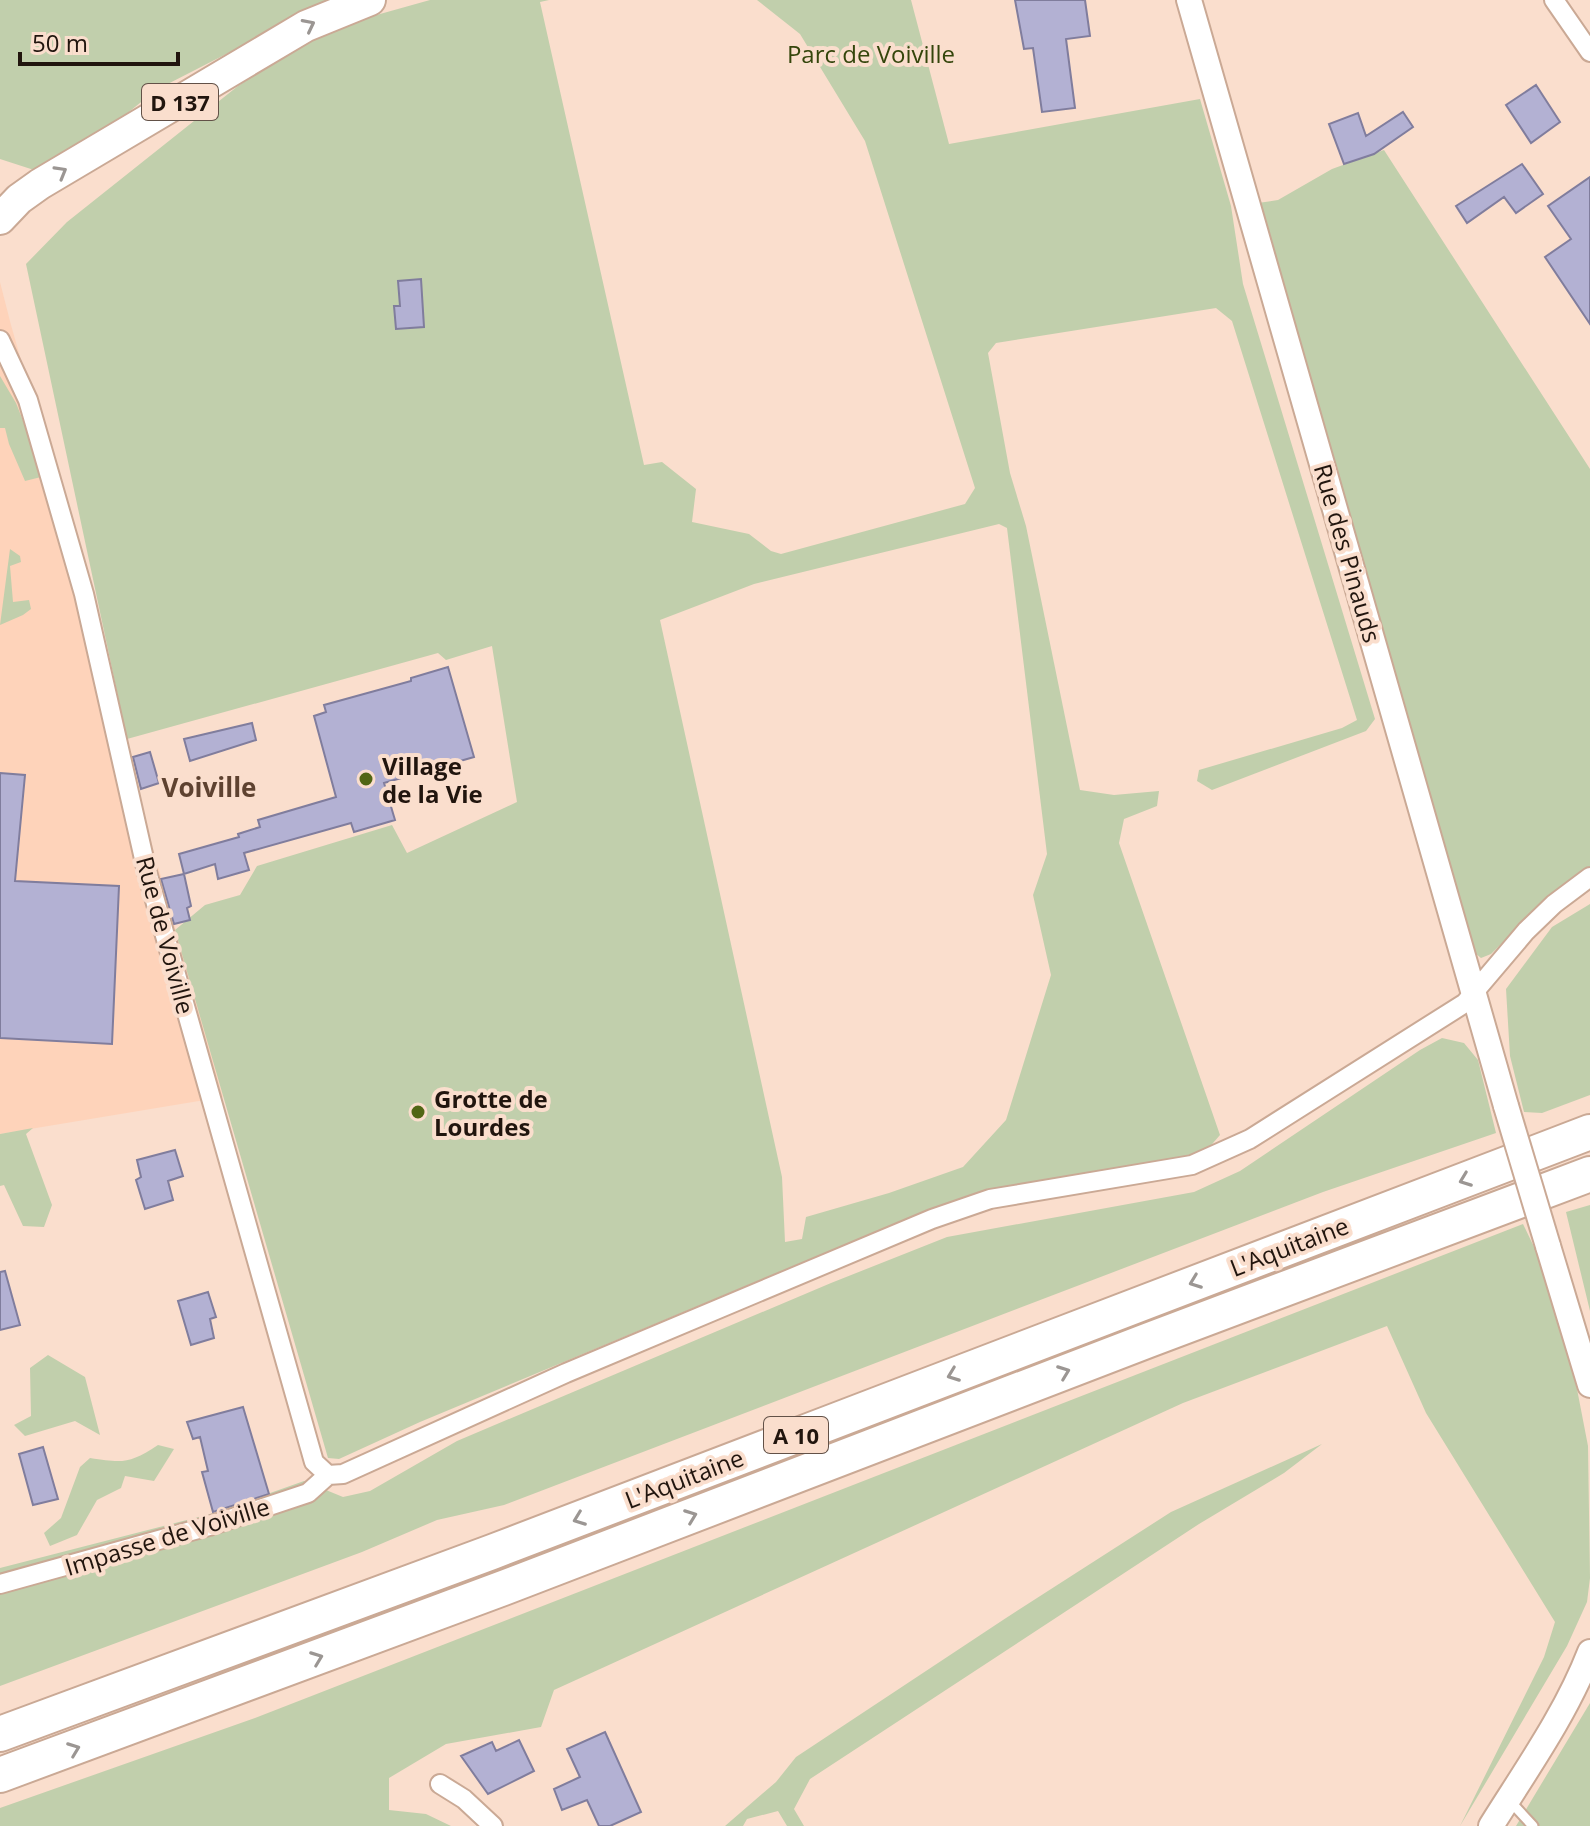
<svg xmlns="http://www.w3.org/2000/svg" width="1590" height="1826" viewBox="0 0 1590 1826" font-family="'Open Sans',sans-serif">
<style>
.built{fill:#fed3ba}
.green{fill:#c1cfac;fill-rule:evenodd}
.building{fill:#b3b1d3;stroke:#807d9d;stroke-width:2}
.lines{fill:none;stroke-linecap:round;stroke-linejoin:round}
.service-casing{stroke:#caa995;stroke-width:13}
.minor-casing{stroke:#caa995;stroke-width:22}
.tertiary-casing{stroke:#caa995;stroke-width:28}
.primary-casing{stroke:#caa995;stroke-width:34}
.motorway-casing{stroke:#caa995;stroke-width:38}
.service{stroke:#fff;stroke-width:9}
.minor{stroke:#fff;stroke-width:18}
.tertiary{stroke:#fff;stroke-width:24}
.primary{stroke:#fff;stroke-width:30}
.motorway{stroke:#fff;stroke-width:34}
.tertiary-bridge-casing{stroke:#caa995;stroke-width:28;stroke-linecap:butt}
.tertiary-bridge{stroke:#fff;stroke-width:24}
.oneway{stroke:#9b9693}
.poi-dot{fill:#516614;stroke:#fadecd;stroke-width:3}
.labels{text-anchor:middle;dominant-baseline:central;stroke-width:8;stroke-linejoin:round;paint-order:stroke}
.shield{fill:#fadecd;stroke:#625147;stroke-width:2}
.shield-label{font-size:22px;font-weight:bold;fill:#21150e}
.park-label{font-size:24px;fill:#34450b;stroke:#fadecd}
.street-label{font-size:24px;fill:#21150e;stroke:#fadecd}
.poi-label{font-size:24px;font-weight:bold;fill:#21150e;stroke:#fadecd;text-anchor:start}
.neighbourhood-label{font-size:26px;font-weight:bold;fill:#5e4230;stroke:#fadecd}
</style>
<rect width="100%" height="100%" fill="#fadecd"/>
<!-- built -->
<path class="built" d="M 0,247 L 0,282 L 11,325 L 115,689 L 145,820 L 223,1097 L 0,1134 Z"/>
<!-- green -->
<path class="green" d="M 0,0 L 332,0 L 156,90 L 109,128 L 34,170 L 0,159 Z
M 430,0 L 549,0 L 540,2 L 644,465 L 662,462 L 696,489 L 692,522 L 749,534 L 771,551 L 781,554 L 965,504 L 975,488 L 865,141 L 800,34 L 757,0 L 911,0 L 949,144 L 1200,99 L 1231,206 L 1243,284 L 1375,719 L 1366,731 L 1212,790 L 1197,781 L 1199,770 L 1342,728 L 1357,720 L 1232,321 L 1216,308 L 996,343 L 988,353 L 1010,473 L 1026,526 L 1080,790 L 1114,795 L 1159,791 L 1157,806 L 1124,819 L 1119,843 L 1220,1135 L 1207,1150 L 1186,1159 L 992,1189 L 856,1240 L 420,1422 L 339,1459 L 328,1458 L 175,930 L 205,905 L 240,895 L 257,866 L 392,825 L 407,853 L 517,802 L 492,646 L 446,660 L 438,653 L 127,739 L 26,264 L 67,222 L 238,86 L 323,30 ZM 999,524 L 1007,528 L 1047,854 L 1033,895 L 1051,975 L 1006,1120 L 963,1167 L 889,1193 L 806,1217 L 802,1239 L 785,1242 L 782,1177 L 660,620 L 754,584 Z
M 1384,150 L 1590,469 L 1590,866 L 1557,889 L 1491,954 L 1481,958 L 1475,953 L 1258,203 L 1278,200 L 1332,169 Z
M 0,376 L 16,403 L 45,476 L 25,481 L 9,444 L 5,428 L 0,428 Z
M 10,549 L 20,556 L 21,562 L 10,566 L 13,602 L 29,600 L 31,609 L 23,615 L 0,625 Z
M 1590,904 L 1590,1095 L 1542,1113 L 1524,1112 L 1510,1056 L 1506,989 L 1552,927 Z
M 1442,1038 L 1464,1043 L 1478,1060 L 1496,1133 L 1323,1192 L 504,1505 L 437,1520 L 362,1552 L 0,1686 L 0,1568 L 214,1513 L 304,1481 L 343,1497 L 370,1491 L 457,1441 L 831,1283 L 947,1237 L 1194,1192 L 1240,1171 L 1420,1050 Z
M 33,1128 L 26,1134 L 52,1205 L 44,1227 L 23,1226 L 4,1185 L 0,1186 L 0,1134 Z
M 1590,1205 L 1590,1311 L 1566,1212 Z
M 1523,1224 L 1560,1301 L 1588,1446 L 1590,1578 L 1587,1602 L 1567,1646 L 1460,1826 L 1544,1657 L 1555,1622 L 1426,1413 L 1387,1326 L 1183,1403 L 554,1690 L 541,1727 L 446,1744 L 389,1778 L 389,1810 L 426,1814 L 451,1826 L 0,1826 L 0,1808 L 255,1718 Z
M 48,1355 L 85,1377 L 100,1435 L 75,1421 L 25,1436 L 14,1425 L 31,1416 L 30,1368 Z
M 1322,1444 L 1284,1473 L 1199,1524 L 810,1779 L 794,1809 L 804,1826 L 787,1826 L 778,1811 L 747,1819 L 743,1826 L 725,1826 L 776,1782 L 796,1757 L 1006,1618 L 1171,1512 Z
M 158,1445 L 174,1449 L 154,1481 L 125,1476 L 121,1488 L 97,1500 L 77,1535 L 50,1546 L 44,1533 L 61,1518 L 80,1467 L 90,1458 C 123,1463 129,1464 158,1445 Z
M 1590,1703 L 1590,1826 L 1516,1826 Z"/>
<!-- building -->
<path class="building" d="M 1015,0 L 1085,0 L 1090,36 L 1066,39 L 1075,108 L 1042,112 L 1033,48 L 1024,49 Z
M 1536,85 L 1560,122 L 1531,143 L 1506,105 Z
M 1403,112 L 1413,127 L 1374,154 L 1344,164 L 1329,124 L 1358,113 L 1366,136 Z
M 1522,164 L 1543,194 L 1516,213 L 1504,197 L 1467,223 L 1456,206 Z
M 1590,177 L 1590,324 L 1545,257 L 1571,239 L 1548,206 Z
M 421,279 L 424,327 L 396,329 L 394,306 L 400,306 L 398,281 Z
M 448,667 L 474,757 L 384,783 L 395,820 L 354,832 L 351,823 L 244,853 L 249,870 L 218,879 L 215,864 L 184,874 L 179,854 L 239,837 L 238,834 L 260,827 L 258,820 L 336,797 L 314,716 L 326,712 L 324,705 L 411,681 L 411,678 Z
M 252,723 L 256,740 L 190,761 L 184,739 Z
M 150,752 L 159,783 L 141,789 L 133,757 Z
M 0,773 L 25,775 L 15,881 L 119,886 L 112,1044 L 0,1038 Z
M 184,874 L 191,906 L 187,908 L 190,920 L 174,924 L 161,879 Z
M 175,1150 L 183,1176 L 168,1181 L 173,1200 L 145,1209 L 136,1180 L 141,1177 L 137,1160 Z
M 5,1271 L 20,1325 L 0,1330 L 0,1272 Z
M 208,1292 L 216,1317 L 210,1319 L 214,1338 L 191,1345 L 178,1301 Z
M 243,1407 L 269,1494 L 213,1512 L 202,1472 L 208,1471 L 200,1437 L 193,1439 L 187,1422 Z
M 43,1447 L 58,1499 L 33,1505 L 19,1454 Z
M 605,1732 L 641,1812 L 610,1826 L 599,1826 L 587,1800 L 562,1810 L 554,1789 L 580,1777 L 567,1749 Z
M 519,1740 L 534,1771 L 488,1794 L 461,1756 L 492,1742 L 496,1751 Z"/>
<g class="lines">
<defs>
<path id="service" d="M 1508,1799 L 1533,1826"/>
<path id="minor" d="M 1554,0 L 1590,52
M 0,340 L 28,400 L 84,594 L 147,872 L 314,1462 L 328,1475 L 343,1474 L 566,1373 L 932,1219 L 990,1199 L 1192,1165 L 1250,1139 L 1465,1003 L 1526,931 L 1554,904 L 1590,877
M 0,1584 L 209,1526 L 308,1493 L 328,1475
M 440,1784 L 464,1799 L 493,1826"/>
<path id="tertiary" d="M 1189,0 L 1506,1106
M 1548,1246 L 1590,1385
M 1491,1826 C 1526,1770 1566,1714 1590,1652"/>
<path id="primary" d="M 0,219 L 19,199 L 40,184 L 306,26 L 370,0"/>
<path id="motorway" d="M 0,1734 L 492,1552 L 1590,1132
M 0,1775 L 506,1587 L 1149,1340 L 1590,1174"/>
</defs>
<!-- service casing -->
<use href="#service" class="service-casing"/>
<!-- minor casing -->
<use href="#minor" class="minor-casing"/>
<!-- tertiary casing -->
<use href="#tertiary" class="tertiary-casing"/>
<!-- primary casing -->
<use href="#primary" class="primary-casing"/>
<!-- motorway casing -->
<use href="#motorway" class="motorway-casing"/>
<!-- service -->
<use href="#service" class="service"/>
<!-- minor -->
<use href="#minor" class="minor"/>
<!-- tertiary -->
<use href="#tertiary" class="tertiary"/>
<!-- primary -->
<use href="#primary" class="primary"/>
<!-- motorway -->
<use href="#motorway" class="motorway"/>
<defs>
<path id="tertiary-bridge" d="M 1506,1106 L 1548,1246"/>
</defs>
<!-- tertiary-bridge casing -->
<use href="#tertiary-bridge" class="tertiary-bridge-casing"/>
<!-- tertiary-bridge -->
<use href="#tertiary-bridge" class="tertiary-bridge"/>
</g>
<!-- one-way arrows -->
<defs><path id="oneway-chevron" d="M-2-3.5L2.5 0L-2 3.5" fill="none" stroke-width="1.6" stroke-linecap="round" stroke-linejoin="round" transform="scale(2)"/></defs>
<g class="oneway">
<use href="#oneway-chevron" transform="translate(309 25) rotate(-27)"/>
<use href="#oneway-chevron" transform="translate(61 172) rotate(-30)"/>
<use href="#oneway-chevron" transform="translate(1465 1180) rotate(159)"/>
<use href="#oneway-chevron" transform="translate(1195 1282) rotate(159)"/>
<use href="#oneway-chevron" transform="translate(1064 1372) rotate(-21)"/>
<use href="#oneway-chevron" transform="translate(953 1375) rotate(159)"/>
<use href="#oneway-chevron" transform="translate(691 1516) rotate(-21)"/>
<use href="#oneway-chevron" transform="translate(579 1519) rotate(159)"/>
<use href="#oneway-chevron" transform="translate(317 1658) rotate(-21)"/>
<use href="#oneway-chevron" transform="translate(74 1749) rotate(-21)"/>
</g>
<!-- markers -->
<g class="poi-dot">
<circle cx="366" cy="779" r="8"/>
<circle cx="418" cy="1112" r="8"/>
</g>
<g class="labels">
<!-- shield labels -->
<g class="shield">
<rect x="142" y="84" width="76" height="36" rx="6"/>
<rect x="764" y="1417" width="64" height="36" rx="6"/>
</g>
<g class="shield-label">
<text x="180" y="102">D 137</text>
<text x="796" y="1435">A 10</text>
</g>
<!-- park labels -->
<g class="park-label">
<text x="871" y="53">Parc de Voiville</text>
</g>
<!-- street labels -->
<g class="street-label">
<text transform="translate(1348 553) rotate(74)">Rue des Pinauds</text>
<text transform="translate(166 935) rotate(75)">Rue de Voiville</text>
<text transform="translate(1289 1246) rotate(-21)">L'Aquitaine</text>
<text transform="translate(684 1478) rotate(-21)">L'Aquitaine</text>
<text transform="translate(167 1536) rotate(-17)">Impasse de Voiville</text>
</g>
<!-- poi labels -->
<g class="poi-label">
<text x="382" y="765">Village<tspan x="382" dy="28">de la Vie</tspan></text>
<text x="434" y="1098">Grotte de<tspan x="434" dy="28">Lourdes</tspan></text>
</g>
<!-- neighbourhood labels -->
<g class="neighbourhood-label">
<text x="209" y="787">Voiville</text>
</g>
</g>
<!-- scale -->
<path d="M20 52v12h158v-12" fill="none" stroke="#21150e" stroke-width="4"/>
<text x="32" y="52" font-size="24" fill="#21150e" stroke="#fadecd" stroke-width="6" paint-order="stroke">50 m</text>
</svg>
